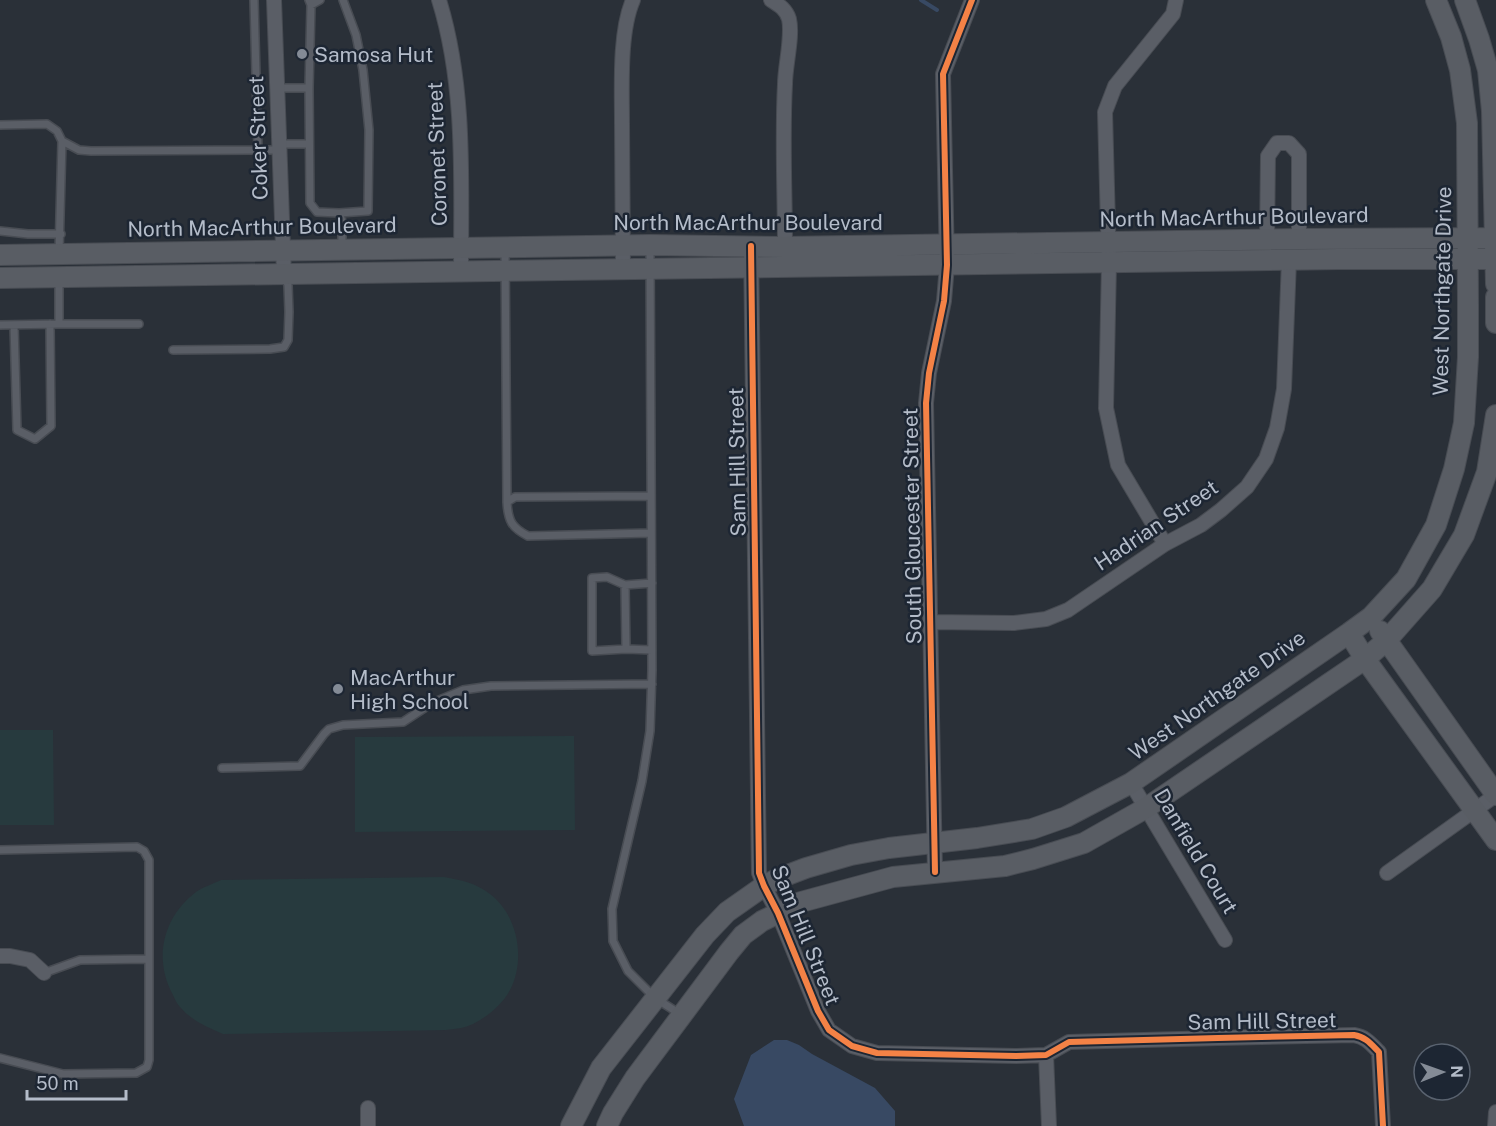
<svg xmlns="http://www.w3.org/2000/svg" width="1496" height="1126" viewBox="0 0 1496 1126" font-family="'Public Sans',sans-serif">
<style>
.green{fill:#273a3e}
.water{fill:#384963}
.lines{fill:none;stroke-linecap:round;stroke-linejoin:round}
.stream{stroke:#384963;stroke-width:4}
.lane-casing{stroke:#484c53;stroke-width:10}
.street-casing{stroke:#484c53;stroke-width:16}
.secondary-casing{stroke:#484c53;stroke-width:22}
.lane{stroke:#5a5e66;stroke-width:7}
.street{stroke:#5a5e66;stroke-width:14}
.secondary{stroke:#595d64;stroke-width:20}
.cycleway-casing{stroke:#1d2633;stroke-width:10}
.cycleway{stroke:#f48246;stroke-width:6}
.poi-dot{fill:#848b96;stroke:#1d2633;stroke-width:2}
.labels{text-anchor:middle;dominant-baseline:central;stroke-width:5;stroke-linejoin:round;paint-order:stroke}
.poi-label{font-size:21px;fill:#b4bcc9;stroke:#1d2633;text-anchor:start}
.street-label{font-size:21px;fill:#b4bcc9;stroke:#1d2633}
</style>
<rect width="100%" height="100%" fill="#2a3038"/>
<!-- green -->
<path class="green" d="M 0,730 L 53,730 L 54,825 L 0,825 Z
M 574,736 L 575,830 L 355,832 L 355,737 Z
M 444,877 C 461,880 476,883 490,894 C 518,915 526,960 510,990 C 502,1005 487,1017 473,1024 C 465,1028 454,1029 446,1030 L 223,1034 C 207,1027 192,1021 180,1007 C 177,1004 175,999 173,995 C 153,959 163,917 196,892 C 203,887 213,884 221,880 Z"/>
<!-- water -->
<path class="water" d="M 774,1040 L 787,1040 L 799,1045 L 812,1054 L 875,1088 L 895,1111 L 895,1126 L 744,1126 L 734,1099 L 751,1055 Z"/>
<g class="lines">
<!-- stream -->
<path class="stream" d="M 921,0 L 937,10"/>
<defs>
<path id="lane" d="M 311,5 L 320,0
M 277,88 L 309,88 L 310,203 L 317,212 L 339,213 L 342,221 L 342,248
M 309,88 L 311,5 L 309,0
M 0,125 L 47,124 L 57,131 L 62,141
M 279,144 L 309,144
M 258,150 L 279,150
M 339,213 L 368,211 L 369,130 L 363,70 L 356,35 L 343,0
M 0,231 L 28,234 L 61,234
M 505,248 L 507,502
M 650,248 L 652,670 L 650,731 L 642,781 L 612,909 L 613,941 L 628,971 L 655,998 L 680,1014
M 59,253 L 62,141 L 79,150 L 91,151 L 258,150 L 254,0
M 59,324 L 139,324
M 0,325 L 59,324 L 59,280
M 14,325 L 17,430 L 35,439 L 51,426 L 50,324
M 173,350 L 270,349 L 284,347 L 288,340 L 289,312 L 288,285 L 285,277
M 651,496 L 515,497 L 507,502 C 508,521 512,528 528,536 L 651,533
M 652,583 L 625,585 L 626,649 L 652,650
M 625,585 L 607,577 L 592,578 L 592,651 L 626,649
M 222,768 L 300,766 L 324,734 L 329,729 L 343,725 L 403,722 L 432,703 L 463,690 L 491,686 L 652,684
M 0,850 L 137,847 L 144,851 L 149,860 L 149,1060 L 147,1067 L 136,1073 L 63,1074 L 0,1058
M 44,973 L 80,960 L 148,959"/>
<path id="street" d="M 274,0 L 284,274
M 439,0 C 466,87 461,182 461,272
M 771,0 C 779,5 786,9 789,19 C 793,36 785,66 785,84 C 782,138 785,193 785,247
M 1267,240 L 1268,156 L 1277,143 L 1289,143 L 1299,154 L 1299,239
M 751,246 L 759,873 L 764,886 L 778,913 L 818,1011 L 829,1030 L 852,1046 L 877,1053 L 1016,1056 L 1046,1055 L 1069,1042 L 1218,1038 L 1354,1035 C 1366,1037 1371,1044 1379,1052 L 1383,1126
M 623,270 C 623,221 622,172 622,123 C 622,88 619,32 633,0
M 1165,544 L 1118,465 L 1106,408 L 1109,263 L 1105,112 L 1115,86 L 1173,14 L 1176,0
M 930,622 L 1014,623 L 1046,619 L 1068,610 L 1165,544 L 1201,525 L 1221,510 L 1247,487 L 1266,459 L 1277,428 L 1284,389 L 1289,260
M 1131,783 L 1225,940
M 935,872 L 926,403 L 929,373 L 944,301 L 947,265 L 943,74 L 972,0
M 1387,873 L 1496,795
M 0,956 L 10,956 L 30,960 L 44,973
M 1046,1055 L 1049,1126
M 368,1108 L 368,1126
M 1495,1126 L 1496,1112"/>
<path id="secondary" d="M 1465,0 L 1479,39 L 1488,70 L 1492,111 L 1496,284
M 0,255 L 650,245 L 785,247 L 1299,239 L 1496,238
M 0,278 L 1339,259 L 1496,259
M 1496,297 L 1496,323
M 1380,631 L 1496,795
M 1349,633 L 1365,659 L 1496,840
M 571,1126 L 601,1068 L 705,935 L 727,912 L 764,886 L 777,879 L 806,868 L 851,855 L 889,848 L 977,838 L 1032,829 L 1066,817 L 1131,783 L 1349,633 L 1371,617 L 1406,579 L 1436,525 L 1454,469 L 1464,423 L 1468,357 L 1468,304 L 1467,123 L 1460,70 L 1451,37 L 1436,0
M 607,1126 L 613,1113 L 635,1078 L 729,952 L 743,935 L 762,921 L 801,902 L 893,877 L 1005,866 L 1033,859 L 1084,843 L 1146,808 L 1365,659 L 1386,641 L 1432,589 L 1464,535 L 1487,472 L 1496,415"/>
</defs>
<!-- lane casing -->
<use href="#lane" class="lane-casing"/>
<!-- street casing -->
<use href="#street" class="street-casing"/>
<!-- secondary casing -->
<use href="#secondary" class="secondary-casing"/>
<!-- lane -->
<use href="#lane" class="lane"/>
<!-- street -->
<use href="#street" class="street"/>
<!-- secondary -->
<use href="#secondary" class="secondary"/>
<defs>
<path id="cycleway" d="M 751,246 L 759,873 L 764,886 L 778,913 L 818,1011 L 829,1030 L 852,1046 L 877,1053 L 1016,1056 L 1046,1055 L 1069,1042 L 1218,1038 L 1354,1035 C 1366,1037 1371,1044 1379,1052 L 1383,1126
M 935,872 L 926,403 L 929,373 L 944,301 L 947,265 L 943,74 L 972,0"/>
</defs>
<!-- cycleway casing -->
<use href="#cycleway" class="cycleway-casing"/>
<!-- cycleway -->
<use href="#cycleway" class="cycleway"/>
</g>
<!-- markers -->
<g class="poi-dot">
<circle cx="302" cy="54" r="6"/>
<circle cx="338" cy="689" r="6"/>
</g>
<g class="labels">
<!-- poi labels -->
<g class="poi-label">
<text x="314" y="54">Samosa Hut</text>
<text x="350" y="677">MacArthur<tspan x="350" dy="24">High School</tspan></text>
</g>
<!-- street labels -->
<g class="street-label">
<text transform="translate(258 138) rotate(-92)">Coker Street</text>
<text transform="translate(437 154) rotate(-92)">Coronet Street</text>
<text transform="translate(1234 217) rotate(-1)">North MacArthur Boulevard</text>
<text x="748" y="222">North MacArthur Boulevard</text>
<text transform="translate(262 227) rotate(-1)">North MacArthur Boulevard</text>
<text transform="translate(1442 291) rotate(-89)">West Northgate Drive</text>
<text transform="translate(737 462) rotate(-91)">Sam Hill Street</text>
<text transform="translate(1156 525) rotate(-34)">Hadrian Street</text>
<text transform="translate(912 526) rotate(-91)">South Gloucester Street</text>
<text transform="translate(1217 695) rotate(-35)">West Northgate Drive</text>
<text transform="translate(1196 851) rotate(59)">Danfield Court</text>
<text transform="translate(806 935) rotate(68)">Sam Hill Street</text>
<text transform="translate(1262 1021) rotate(-1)">Sam Hill Street</text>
</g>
</g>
<!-- north arrow -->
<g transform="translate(1442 1072) rotate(89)"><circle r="28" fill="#1d2633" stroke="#59626f" stroke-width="1.5"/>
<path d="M0-4.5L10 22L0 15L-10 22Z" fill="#848b96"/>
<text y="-9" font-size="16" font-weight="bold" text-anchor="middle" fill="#b4bcc9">N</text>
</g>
<!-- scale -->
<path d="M27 1090v9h99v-9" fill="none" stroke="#b4bcc9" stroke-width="3"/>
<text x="36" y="1090" font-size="18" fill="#b4bcc9" stroke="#1d2633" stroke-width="4.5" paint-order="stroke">50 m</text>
</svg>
